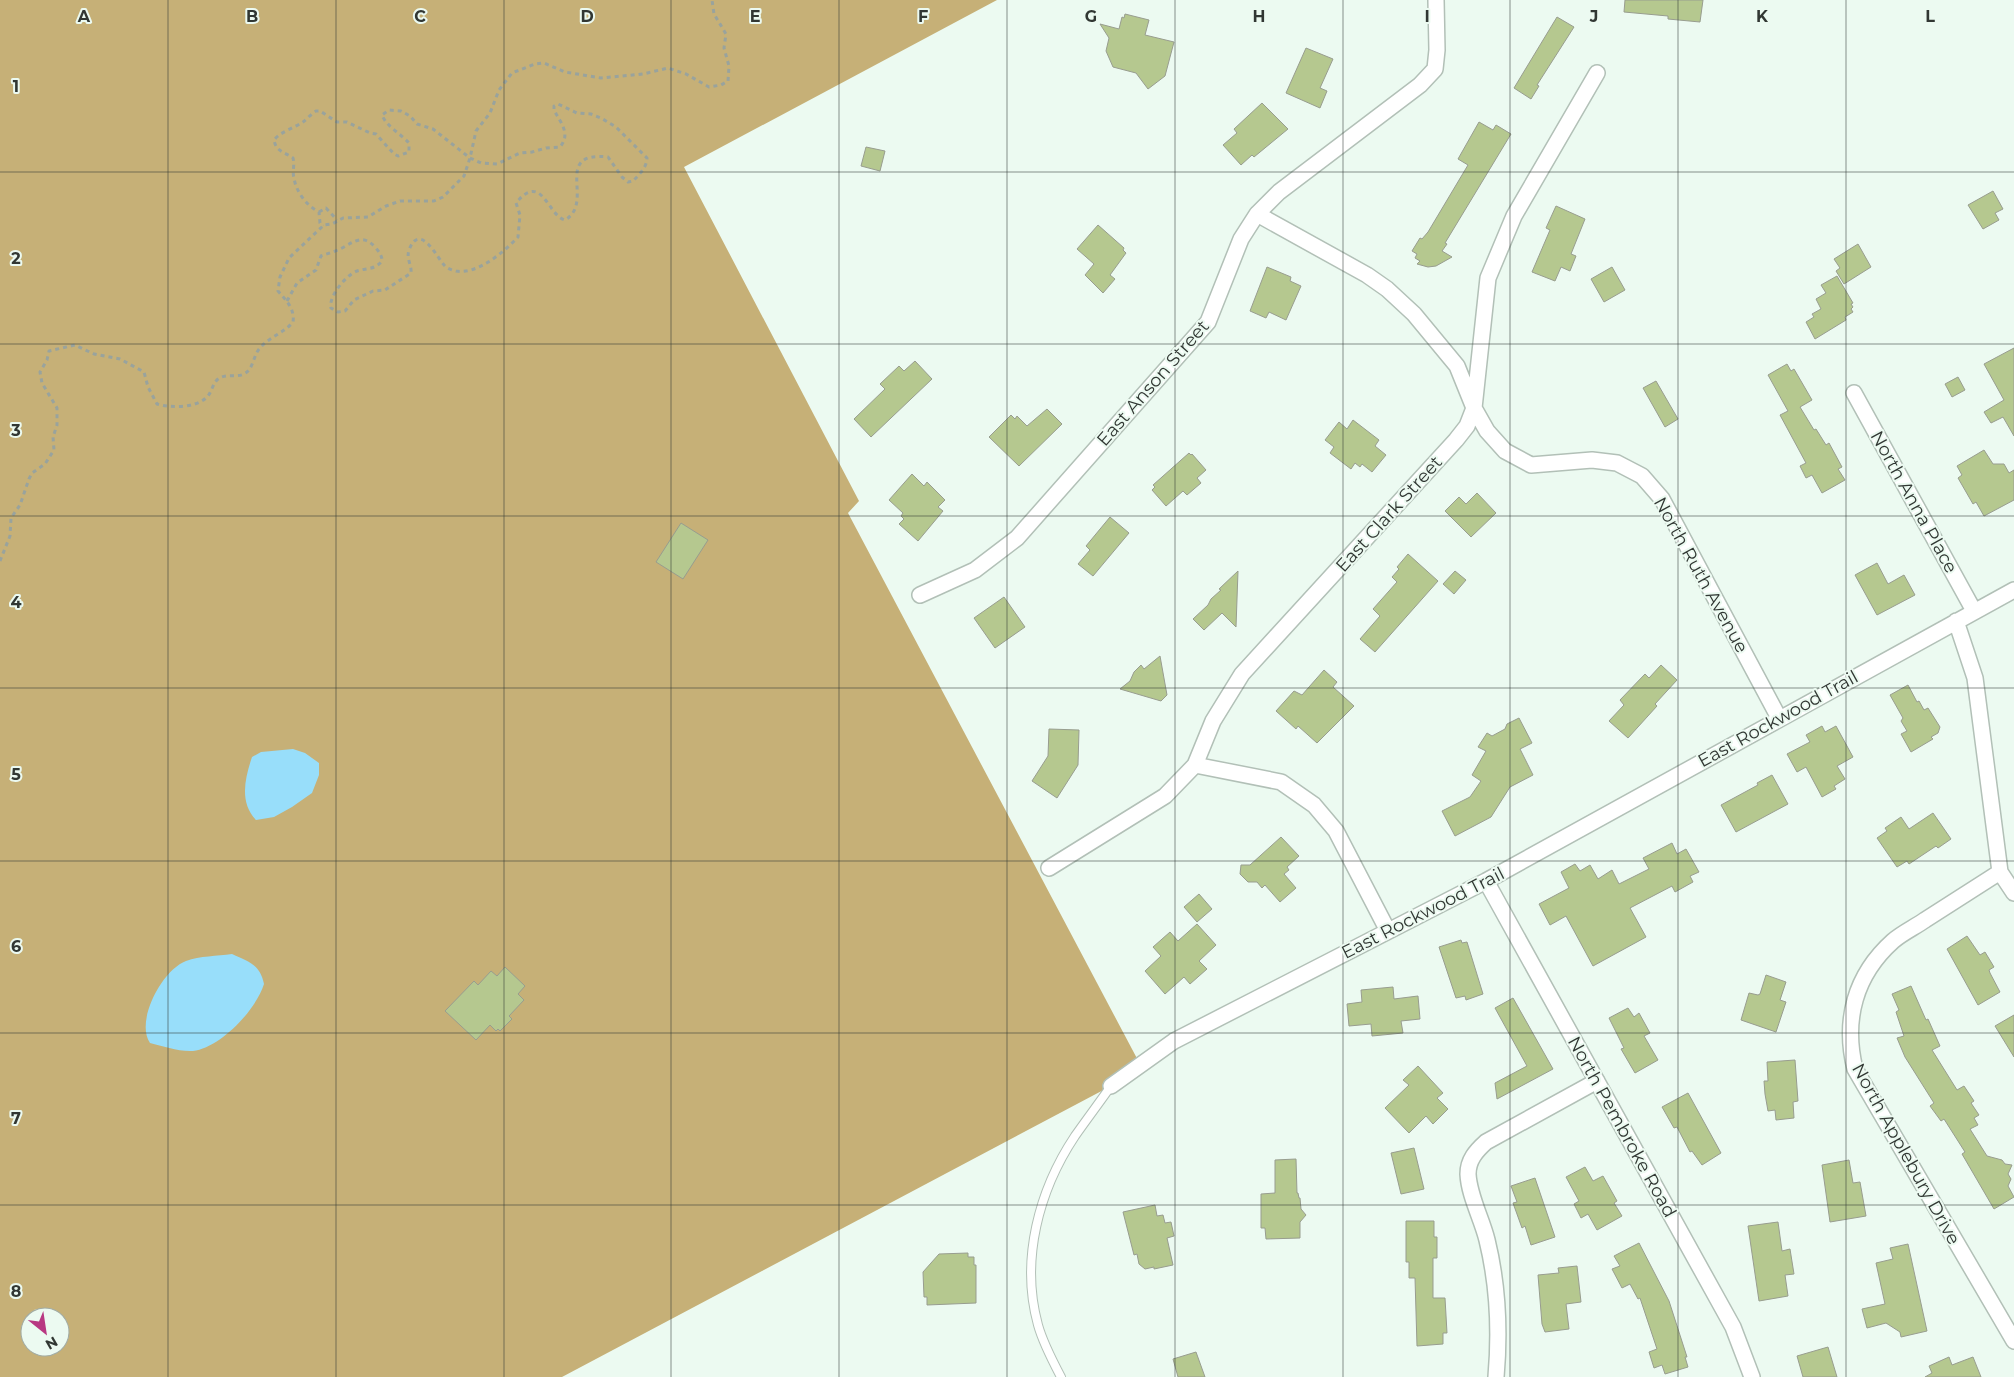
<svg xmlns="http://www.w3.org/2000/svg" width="2014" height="1377" viewBox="0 0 2014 1377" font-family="Montserrat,sans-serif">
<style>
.forest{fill:#c6b077;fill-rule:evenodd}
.water{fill:#98defa}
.building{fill:#b5c88f;stroke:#989d8f}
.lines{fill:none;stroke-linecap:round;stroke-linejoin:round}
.service-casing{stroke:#b2c0b7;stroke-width:10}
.minor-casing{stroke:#b2c0b7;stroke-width:18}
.path{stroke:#99a39d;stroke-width:3;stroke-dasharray:4 4;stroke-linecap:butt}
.service{stroke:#fff;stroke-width:8}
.minor{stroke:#fff;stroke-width:15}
.grid{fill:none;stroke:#313733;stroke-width:1;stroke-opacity:0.55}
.labels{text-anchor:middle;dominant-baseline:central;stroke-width:4;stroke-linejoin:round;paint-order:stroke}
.street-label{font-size:18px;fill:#313733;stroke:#ecfaf1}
.grid-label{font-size:16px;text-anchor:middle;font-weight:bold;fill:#313733;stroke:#ecfaf1;stroke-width:4;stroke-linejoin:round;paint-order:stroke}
</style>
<rect width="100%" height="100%" fill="#ecfaf1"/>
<!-- forest -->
<path class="forest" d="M 0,0 L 997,0 L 684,167 L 859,501 L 848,513 L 1141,1066 L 1111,1086 L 562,1377 L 0,1377 ZM 30,1317 L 60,1317 L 60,1347 L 30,1347 Z"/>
<!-- water -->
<path class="water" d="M 293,749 L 305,753 L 319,763 L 319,775 L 312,793 L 292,807 L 274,817 L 256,820 C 239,802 245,778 252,757 L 261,752 Z
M 232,954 C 249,962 260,964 264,984 C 256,1010 220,1048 193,1051 C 179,1052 163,1046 150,1043 C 135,1021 162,970 186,961 C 200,956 217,956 232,954 Z"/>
<!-- building -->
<path class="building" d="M 1625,0 L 1703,0 L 1700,22 L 1668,19 L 1668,16 L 1624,12 Z
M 1125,14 L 1149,20 L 1145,35 L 1174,42 L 1165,76 L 1148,89 L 1136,73 L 1113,67 L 1106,51 L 1109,38 L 1100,24 L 1119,29 L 1122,17 L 1124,18 Z
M 1557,17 L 1574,27 L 1537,85 L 1539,86 L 1531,99 L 1514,88 Z
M 1306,48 L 1333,59 L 1320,88 L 1327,91 L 1320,108 L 1286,93 Z
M 1262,103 L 1288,129 L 1254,157 L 1252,155 L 1241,165 L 1223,145 L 1237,133 L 1234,129 Z
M 1479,122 L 1493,130 L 1496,125 L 1511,134 L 1445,243 L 1447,244 L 1442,251 L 1452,257 L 1436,266 L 1428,267 L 1417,264 L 1420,261 L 1415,258 L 1417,254 L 1412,251 L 1420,238 L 1422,239 L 1428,232 L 1468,165 L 1458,159 Z
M 866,147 L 885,151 L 880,171 L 861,166 Z
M 1993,191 L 2003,209 L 1995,213 L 1999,220 L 1983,229 L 1968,205 Z
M 1556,206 L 1585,219 L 1571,254 L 1576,256 L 1570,271 L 1561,267 L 1555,281 L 1532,272 L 1550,230 L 1546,228 Z
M 1098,225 L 1124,248 L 1123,250 L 1126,253 L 1110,275 L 1115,279 L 1103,293 L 1085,275 L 1094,264 L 1077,249 Z
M 1858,244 L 1871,267 L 1844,284 L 1836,271 L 1840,268 L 1834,259 Z
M 1267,267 L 1291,277 L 1290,281 L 1301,286 L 1286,320 L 1269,312 L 1266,318 L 1250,311 Z
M 1612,267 L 1625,290 L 1604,302 L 1591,279 Z
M 1837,276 L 1853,303 L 1851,304 L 1853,307 L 1851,309 L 1853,312 L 1845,317 L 1846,320 L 1815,339 L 1806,322 L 1814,317 L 1812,314 L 1821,309 L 1816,299 L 1826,293 L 1821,285 Z
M 2014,348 L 2014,436 L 2003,417 L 1991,423 L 1984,412 L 2004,400 L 1984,364 Z
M 915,361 L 932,379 L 871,437 L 854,419 L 885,389 L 880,384 L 899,366 L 904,371 Z
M 1787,364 L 1791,371 L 1794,369 L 1812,400 L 1800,407 L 1814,430 L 1816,429 L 1826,445 L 1829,443 L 1842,467 L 1838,469 L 1845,480 L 1822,493 L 1812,475 L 1806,478 L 1800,466 L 1806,463 L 1780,415 L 1788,411 L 1768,375 Z
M 1958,377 L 1965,390 L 1952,397 L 1945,384 Z
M 1656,381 L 1678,419 L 1665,427 L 1643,388 Z
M 1047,409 L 1062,424 L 1019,466 L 989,437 L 1011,415 L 1015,419 L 1017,416 L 1027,426 Z
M 1353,420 L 1379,440 L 1375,446 L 1386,455 L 1372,472 L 1362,464 L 1360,467 L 1355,463 L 1351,469 L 1330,453 L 1334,447 L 1325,440 L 1339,422 L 1347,429 Z
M 1984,450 L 1993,464 L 2004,464 L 2009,473 L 2014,470 L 2014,500 L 1984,516 L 1976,502 L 1973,504 L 1958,478 L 1962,475 L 1957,466 Z
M 1189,453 L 1191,455 L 1192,454 L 1206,470 L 1197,478 L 1201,483 L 1187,495 L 1183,491 L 1166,506 L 1152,490 L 1155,487 L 1153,485 Z
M 912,474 L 924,486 L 927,482 L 945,500 L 938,507 L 943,511 L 918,541 L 899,524 L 904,519 L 901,516 L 903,513 L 889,500 Z
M 1477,493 L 1496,513 L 1471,537 L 1445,511 L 1459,497 L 1466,504 Z
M 1110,517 L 1129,533 L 1093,576 L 1078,564 L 1090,550 L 1086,546 Z
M 681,523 L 708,540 L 683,579 L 656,562 Z
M 1408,554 L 1438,581 L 1375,652 L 1360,639 L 1380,616 L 1373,609 L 1397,582 L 1392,577 L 1399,569 L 1397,567 Z
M 1877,563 L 1888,584 L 1904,575 L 1915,595 L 1877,615 L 1855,575 Z
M 1238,571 L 1236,627 L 1222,613 L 1204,630 L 1193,619 L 1208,605 L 1211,599 L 1221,590 L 1219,589 Z
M 1455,571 L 1466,580 L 1454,594 L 1443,584 Z
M 1004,597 L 1025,627 L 995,648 L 974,618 Z
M 1160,656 L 1167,695 L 1161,701 L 1120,689 L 1130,681 L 1134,672 L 1141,665 L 1144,669 Z
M 1661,665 L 1677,680 L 1655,704 L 1657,706 L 1628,738 L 1609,721 L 1624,705 L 1620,700 L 1645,674 L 1649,678 Z
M 1324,670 L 1337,682 L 1333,687 L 1354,706 L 1317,743 L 1298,726 L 1296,729 L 1276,711 L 1294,691 L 1302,695 Z
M 1908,685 L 1917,702 L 1919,701 L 1924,710 L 1928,708 L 1940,727 L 1938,733 L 1931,737 L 1933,739 L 1911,752 L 1901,734 L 1907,731 L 1901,721 L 1903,718 L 1890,695 Z
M 1519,718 L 1532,743 L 1520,749 L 1533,775 L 1510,787 L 1491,817 L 1455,836 L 1442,811 L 1470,797 L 1481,781 L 1472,775 L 1486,751 L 1478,747 L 1487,733 L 1492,736 L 1505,729 L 1507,724 Z
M 1822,726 L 1825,732 L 1836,726 L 1853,757 L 1837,766 L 1845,779 L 1834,786 L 1836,789 L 1822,797 L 1806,767 L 1797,772 L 1787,754 L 1810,742 L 1806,735 Z
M 1049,729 L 1079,730 L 1078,765 L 1057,798 L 1032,781 L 1048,756 Z
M 1772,775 L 1788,804 L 1736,832 L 1721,805 L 1758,785 L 1757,783 Z
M 1933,813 L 1951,839 L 1938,848 L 1936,846 L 1909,864 L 1907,861 L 1897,867 L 1877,838 L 1887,831 L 1885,828 L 1901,817 L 1909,829 Z
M 1281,837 L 1299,856 L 1287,867 L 1289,870 L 1284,874 L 1296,888 L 1280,902 L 1265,885 L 1262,888 L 1257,882 L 1248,882 L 1240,874 L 1241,865 L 1250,865 Z
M 1672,843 L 1677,854 L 1686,849 L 1699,872 L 1690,876 L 1693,882 L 1675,892 L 1672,886 L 1630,908 L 1646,937 L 1593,966 L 1566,916 L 1550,925 L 1539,904 L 1569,888 L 1561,872 L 1575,864 L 1580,871 L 1590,865 L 1598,879 L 1612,870 L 1619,884 L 1649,869 L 1643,858 Z
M 1199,894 L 1212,909 L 1197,922 L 1184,907 Z
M 1197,924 L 1216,945 L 1199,961 L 1207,969 L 1190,984 L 1184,977 L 1165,994 L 1145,971 L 1161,956 L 1153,947 L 1170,932 L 1178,941 Z
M 1967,936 L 1980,955 L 1985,952 L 1994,967 L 1989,970 L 1990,973 L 2000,992 L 1978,1005 L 1947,949 Z
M 1461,940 L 1462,943 L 1467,942 L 1483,994 L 1466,1000 L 1465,996 L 1456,998 L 1439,947 Z
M 505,967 L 525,986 L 518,994 L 524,1000 L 509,1016 L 512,1019 L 500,1031 L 498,1029 L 496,1031 L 490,1025 L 476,1040 L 445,1011 L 474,981 L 478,985 L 491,971 L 497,976 Z
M 1766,975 L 1786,982 L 1780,1000 L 1786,1002 L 1776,1032 L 1741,1020 L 1749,993 L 1758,995 L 1760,994 Z
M 1911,986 L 1926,1020 L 1928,1019 L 1940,1046 L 1932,1050 L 1957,1090 L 1964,1086 L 1974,1101 L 1971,1103 L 1979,1115 L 1974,1118 L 1978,1125 L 1970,1129 L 1987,1156 L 2002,1160 L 2005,1164 L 2012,1165 L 2008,1174 L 2011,1179 L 2008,1186 L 2014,1197 L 1994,1209 L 1962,1154 L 1965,1152 L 1944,1119 L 1941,1121 L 1930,1106 L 1934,1103 L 1905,1057 L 1897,1038 L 1904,1036 L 1896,1012 L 1899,1010 L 1892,994 Z
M 1393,987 L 1394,999 L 1418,996 L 1420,1019 L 1401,1021 L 1403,1033 L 1372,1036 L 1371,1024 L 1349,1026 L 1347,1004 L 1362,1002 L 1361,990 Z
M 1513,998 L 1553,1069 L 1497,1099 L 1495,1083 L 1527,1066 L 1495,1008 Z
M 1628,1008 L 1634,1017 L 1639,1013 L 1650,1033 L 1644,1036 L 1658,1060 L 1635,1073 L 1621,1049 L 1624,1048 L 1609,1018 Z
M 2014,1015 L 2014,1057 L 1995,1026 Z
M 1795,1060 L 1798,1101 L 1793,1102 L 1794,1118 L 1776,1120 L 1775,1110 L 1768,1111 L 1765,1094 L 1764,1081 L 1768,1081 L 1767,1062 Z
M 1418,1066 L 1443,1093 L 1437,1098 L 1448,1109 L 1433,1124 L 1426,1116 L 1409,1133 L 1385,1108 L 1409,1085 L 1403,1080 Z
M 1688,1093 L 1721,1153 L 1702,1165 L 1692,1151 L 1690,1152 L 1677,1127 L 1674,1128 L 1662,1107 Z
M 1414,1148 L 1424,1189 L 1401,1194 L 1391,1153 Z
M 1296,1159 L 1297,1193 L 1298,1193 L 1299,1198 L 1300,1198 L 1301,1209 L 1306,1215 L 1300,1222 L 1300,1238 L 1266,1239 L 1265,1228 L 1261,1228 L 1261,1194 L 1275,1193 L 1275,1160 Z
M 1849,1160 L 1853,1183 L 1860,1182 L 1866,1216 L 1830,1222 L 1822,1165 Z
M 1585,1167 L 1593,1181 L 1603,1176 L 1617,1201 L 1614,1203 L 1622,1216 L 1597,1230 L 1588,1214 L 1581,1218 L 1574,1204 L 1579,1201 L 1566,1177 Z
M 1535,1178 L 1555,1237 L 1531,1245 L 1525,1226 L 1522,1228 L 1513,1203 L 1517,1202 L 1511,1186 Z
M 1155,1205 L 1157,1216 L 1163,1215 L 1165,1223 L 1171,1222 L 1174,1236 L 1167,1238 L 1173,1265 L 1154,1269 L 1154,1267 L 1145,1269 L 1139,1264 L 1137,1254 L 1134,1255 L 1123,1212 Z
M 1406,1221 L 1434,1221 L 1434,1237 L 1437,1237 L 1437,1258 L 1433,1258 L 1433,1298 L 1445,1298 L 1447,1333 L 1443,1333 L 1443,1344 L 1417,1346 L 1415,1278 L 1409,1278 L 1409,1262 L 1406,1262 Z
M 1778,1222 L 1782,1251 L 1790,1249 L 1794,1274 L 1785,1275 L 1788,1296 L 1759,1301 L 1748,1226 Z
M 1639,1243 L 1669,1301 L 1687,1357 L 1685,1357 L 1688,1367 L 1665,1374 L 1662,1365 L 1654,1368 L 1649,1352 L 1657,1349 L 1640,1298 L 1638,1299 L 1630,1284 L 1622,1288 L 1612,1269 L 1620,1266 L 1614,1256 Z
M 1908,1244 L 1927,1331 L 1901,1337 L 1900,1332 L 1886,1323 L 1867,1328 L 1862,1309 L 1885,1304 L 1876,1263 L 1893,1259 L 1890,1248 Z
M 968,1253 L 968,1257 L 974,1257 L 974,1265 L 976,1265 L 976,1303 L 927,1305 L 927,1297 L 924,1297 L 923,1272 L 939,1254 Z
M 1577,1266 L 1581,1302 L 1566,1304 L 1569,1329 L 1545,1332 L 1542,1324 L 1538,1275 L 1559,1273 L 1558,1268 Z
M 1828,1347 L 1837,1377 L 1803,1377 L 1797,1356 Z
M 1196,1352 L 1205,1377 L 1178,1377 L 1173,1359 Z
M 1949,1357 L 1952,1365 L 1973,1357 L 1981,1377 L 1925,1377 L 1932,1373 L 1929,1366 Z"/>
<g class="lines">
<defs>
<path id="service" d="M 1061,1377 C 1052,1360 1043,1343 1038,1325 C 1020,1260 1039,1190 1075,1136 C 1087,1119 1099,1103 1111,1086"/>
<path id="minor" d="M 1257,214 L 1367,275 L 1387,289 L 1414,314 L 1457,366 L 1474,408 L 1487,431 L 1505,451 L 1531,465 L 1592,460 L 1617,463 L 1642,476 L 1662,499 L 1779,718
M 1854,393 L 1974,611
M 920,595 L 975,570 L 1017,538 L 1208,322 L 1241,239 L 1257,214 L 1279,192 L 1420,85 L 1435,69 L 1437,50 L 1436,0
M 1956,621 L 1975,678 L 2000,872 L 2014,893
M 1195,765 L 1281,782 L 1314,805 L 1336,831 L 1388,931
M 1049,868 L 1165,796 L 1195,765 L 1213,721 L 1242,674 L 1456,440 L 1467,426 L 1474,408 L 1488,278 L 1514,216 L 1597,73
M 2000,872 C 1975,888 1950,904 1925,920 C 1915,927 1902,933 1893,941 C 1855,975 1843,1020 1855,1069 L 2014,1341
M 1486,881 L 1733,1327 L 1752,1377
M 1111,1086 L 1174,1041 L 1486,881 L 2014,590
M 1496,1377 C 1500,1331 1498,1285 1487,1240 C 1482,1219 1469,1196 1468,1174 C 1468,1160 1476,1151 1486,1142 L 1597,1081"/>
</defs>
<!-- service casing -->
<use href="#service" class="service-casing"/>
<!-- minor casing -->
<use href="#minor" class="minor-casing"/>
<!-- path -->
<path class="path" d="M 319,212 L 326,208 L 337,220
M 287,301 L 297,283 L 316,270 L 321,256 C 329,253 337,251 344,247 C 356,240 364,235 375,247 C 379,252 382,255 382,261 C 375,270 366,268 357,271 C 346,275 328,297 331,308 L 338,312 L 345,311 L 354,300 L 373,291 L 385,290 L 411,273 C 412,265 406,259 409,250 C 420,221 437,258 445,266 C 448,269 452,270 456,271 C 477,275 504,252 518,237 L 520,215 L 516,203 C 542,171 547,215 565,220 C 596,202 551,151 608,157 L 622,177 L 628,182 L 633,181 C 639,175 647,167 647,158 L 616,127 L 601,118 L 591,114 L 577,113 L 558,104 L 554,106 L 554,110 C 561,123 571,134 560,147 L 546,148 L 532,152 L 520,153 L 497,164 L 481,163 L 470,158 L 433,129 L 417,124 L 410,116 L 401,111 L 389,110 L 382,115 C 386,126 401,134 409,143 L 409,152 L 398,156 L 394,154 L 376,134 L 370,133 L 347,122 L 337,122 L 320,111 L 316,111 C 311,114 307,119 303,122 C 294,128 280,132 274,140 C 276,152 285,152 293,158 C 295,166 292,171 294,178 C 296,192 307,206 319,212 L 320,223 L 323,226
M 0,561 L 10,536 L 11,518 L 20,505 L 29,479 L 32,473 L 45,464 L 54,450 L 53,437 L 57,425 L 57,408 L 42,383 L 40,372 L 47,360 L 49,351 L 75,345 L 94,354 L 120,359 L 144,372 L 148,387 L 157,404 C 170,408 195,408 206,398 C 212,393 212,384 218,379 C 226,373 236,378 244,374 C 254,369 253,355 260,348 C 269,337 284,333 293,322 C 295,309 286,300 278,291 L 280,277 L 289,258 L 324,225 L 332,224 L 343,218 L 368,217 L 386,206 L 400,201 L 434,201 L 443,197 L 464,176 L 470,158 L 476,131 L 490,113 L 499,90 L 512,73 L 535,64 L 544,63 L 565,72 L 601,78 L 643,74 L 668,68 L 686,74 L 709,87 L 721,85 L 728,81 L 729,66 L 724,48 L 726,34 L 714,14 L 712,0"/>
<!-- service -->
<use href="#service" class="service"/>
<!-- minor -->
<use href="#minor" class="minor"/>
</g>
<!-- grid -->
<path class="grid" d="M 168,0 L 168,1377M 336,0 L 336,1377M 504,0 L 504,1377M 671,0 L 671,1377M 839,0 L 839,1377M 1007,0 L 1007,1377M 1175,0 L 1175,1377M 1343,0 L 1343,1377M 1510,0 L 1510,1377M 1678,0 L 1678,1377M 1846,0 L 1846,1377M 0,172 L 2014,172M 0,344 L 2014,344M 0,516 L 2014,516M 0,688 L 2014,688M 0,861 L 2014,861M 0,1033 L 2014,1033M 0,1205 L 2014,1205"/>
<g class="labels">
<!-- street labels -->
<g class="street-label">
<text transform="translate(1153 383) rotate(-49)">East Anson Street</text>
<text transform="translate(1914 502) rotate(61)">North Anna Place</text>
<text transform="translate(1389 514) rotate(-48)">East Clark Street</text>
<text transform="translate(1701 575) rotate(61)">North Ruth Avenue</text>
<text transform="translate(1778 719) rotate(-29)">East Rockwood Trail</text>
<text transform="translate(1423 913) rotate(-27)">East Rockwood Trail</text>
<text transform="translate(1622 1127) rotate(61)">North Pembroke Road</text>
<text transform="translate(1906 1154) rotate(61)">North Applebury Drive</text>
</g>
</g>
<g class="grid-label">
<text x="84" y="22">A</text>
<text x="252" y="22">B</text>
<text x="420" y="22">C</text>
<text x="587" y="22">D</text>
<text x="755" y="22">E</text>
<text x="923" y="22">F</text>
<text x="1091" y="22">G</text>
<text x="1259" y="22">H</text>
<text x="1427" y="22">I</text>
<text x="1594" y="22">J</text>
<text x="1762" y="22">K</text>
<text x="1930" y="22">L</text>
<text x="16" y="92">1</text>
<text x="16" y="264">2</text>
<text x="16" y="436">3</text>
<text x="16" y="608">4</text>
<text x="16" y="780">5</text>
<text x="16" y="952">6</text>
<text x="16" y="1124">7</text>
<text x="16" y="1297">8</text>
</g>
<!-- north arrow -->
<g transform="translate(45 1332) rotate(150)"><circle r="24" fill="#ecfaf1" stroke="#a1aca5"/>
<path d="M0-4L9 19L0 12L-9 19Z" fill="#b83882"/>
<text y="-8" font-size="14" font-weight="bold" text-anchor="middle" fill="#313733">N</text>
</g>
</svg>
